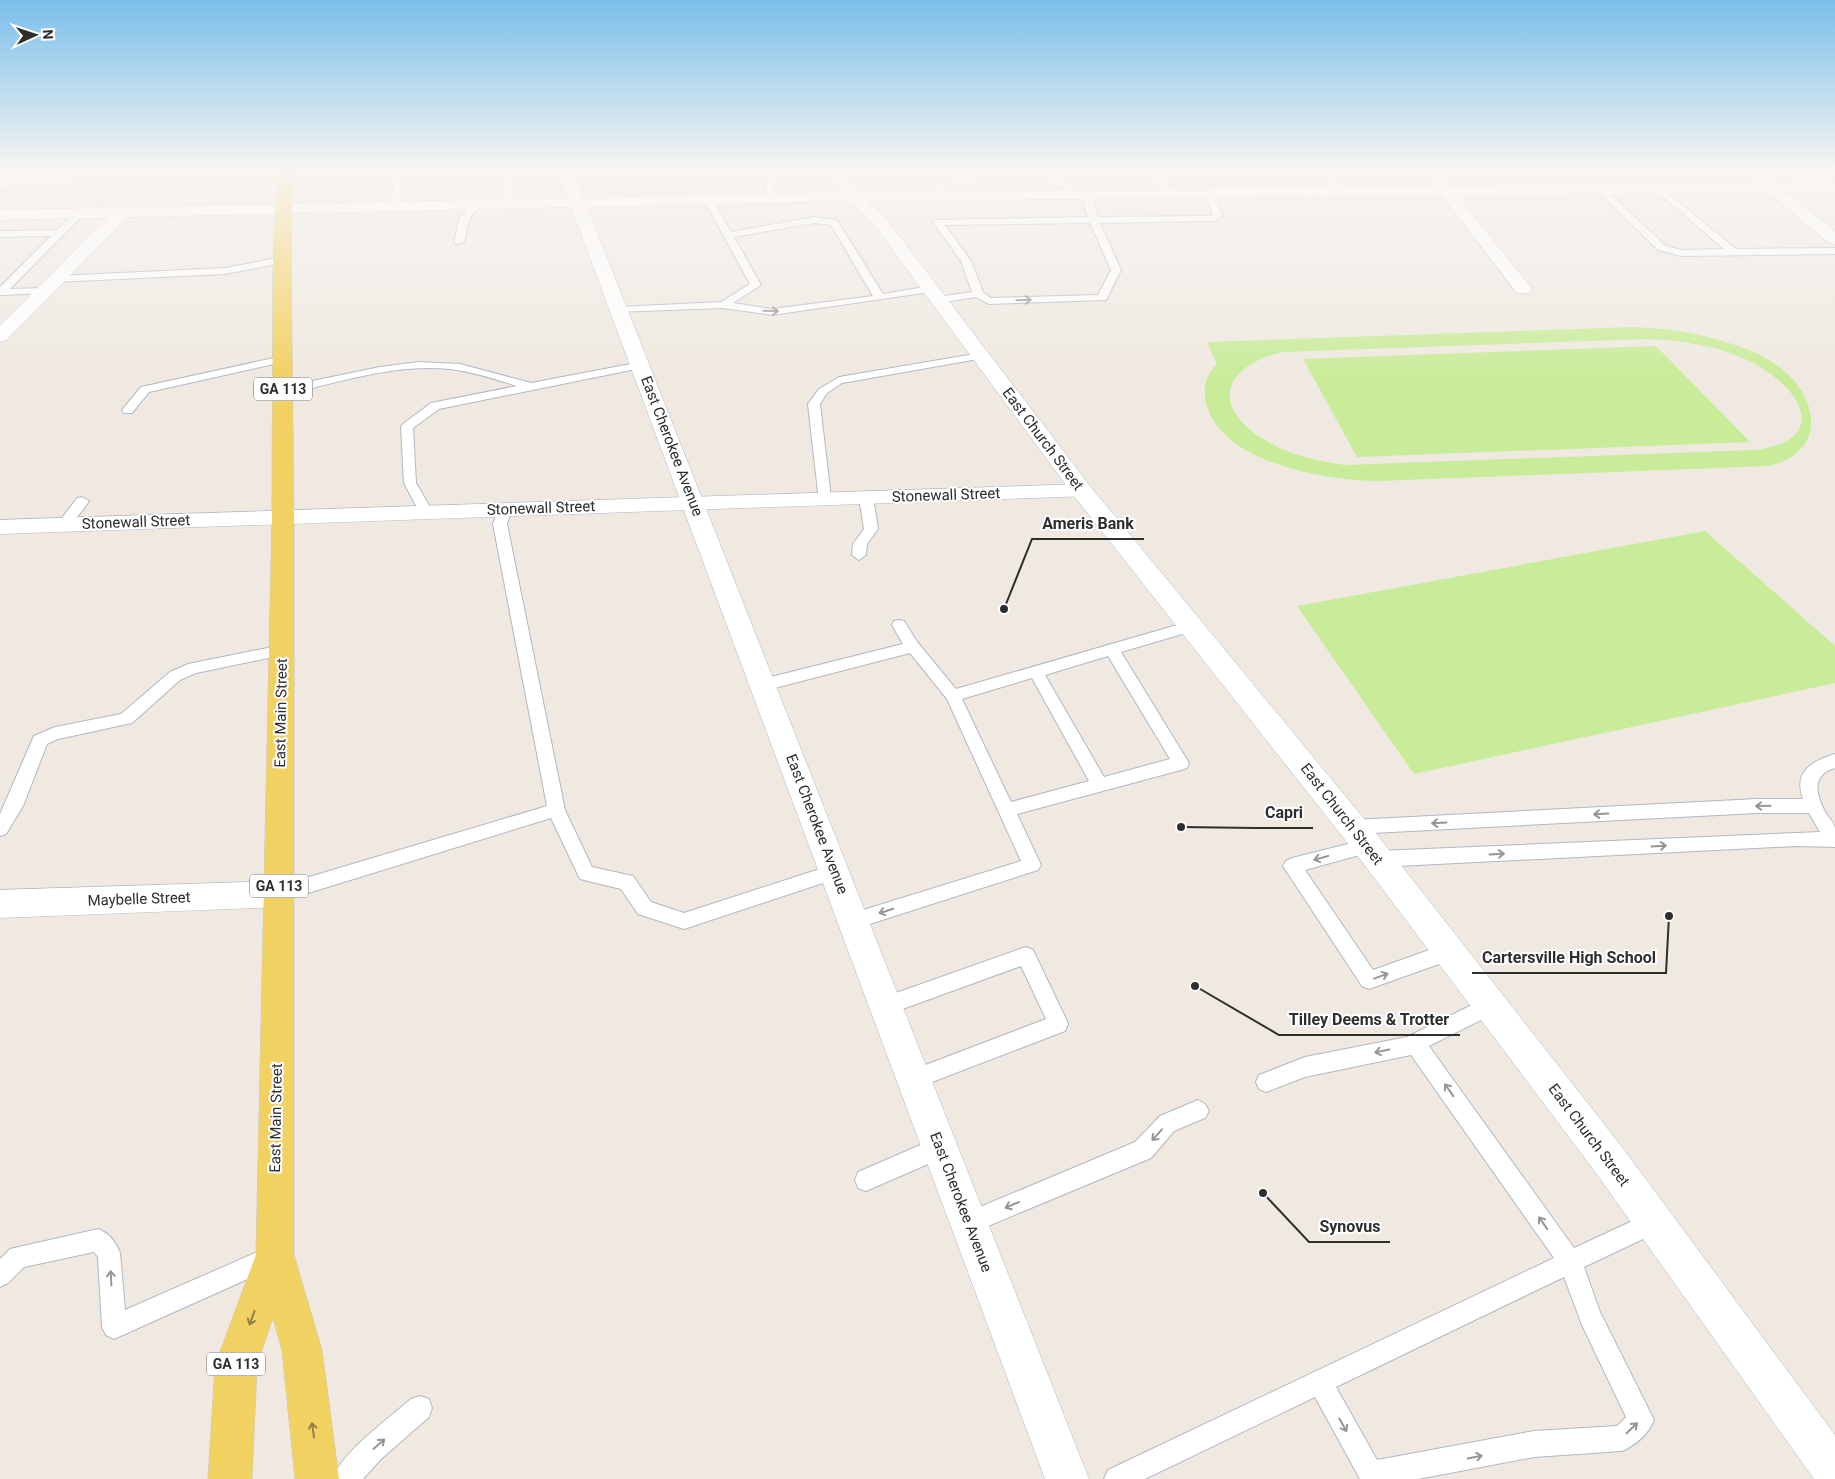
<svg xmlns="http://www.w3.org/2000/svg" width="1835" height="1479" viewBox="0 0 1835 1479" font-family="Roboto,sans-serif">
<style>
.pitch{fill:#c9ec9a;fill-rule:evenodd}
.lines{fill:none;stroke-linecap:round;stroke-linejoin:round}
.lane-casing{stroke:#b4b7c1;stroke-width:2}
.street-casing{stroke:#b4b7c1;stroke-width:1}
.secondary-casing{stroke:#b4b7c1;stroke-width:1}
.primary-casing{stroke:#c9c9c9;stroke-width:1}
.lane{fill:#fff;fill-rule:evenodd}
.street{fill:#fff;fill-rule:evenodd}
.secondary{fill:#fff;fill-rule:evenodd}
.primary{fill:#f2d163;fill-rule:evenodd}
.oneway{stroke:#969696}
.oneway2{stroke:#908048}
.labels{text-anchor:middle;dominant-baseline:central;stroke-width:4;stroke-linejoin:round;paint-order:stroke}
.shield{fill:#fff;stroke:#6d6d6d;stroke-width:1}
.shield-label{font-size:14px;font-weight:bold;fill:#2e2e2e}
.street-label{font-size:15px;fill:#2e2e2e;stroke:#fff}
.leader{fill:none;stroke:#2e2e2e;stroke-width:2}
.callout-dot{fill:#2e2e2e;stroke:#fff;stroke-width:2}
.callout-label{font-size:16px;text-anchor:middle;font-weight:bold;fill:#2e2e2e;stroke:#fff;stroke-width:4;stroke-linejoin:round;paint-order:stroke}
</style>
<rect width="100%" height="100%" fill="#efe9e1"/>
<!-- pitch -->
<path class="pitch" d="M 1632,327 C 1673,328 1713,335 1751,351 C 1820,379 1835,452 1768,466 L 1378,481 C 1327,480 1224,464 1207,406 C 1202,389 1205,376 1217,364 L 1207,342 ZM 1645,339 C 1679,340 1713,345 1745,359 C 1800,384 1835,440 1754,450 L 1345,465 C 1317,461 1289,455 1265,440 C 1209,406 1223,366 1283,352 Z
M 1656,346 L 1750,442 L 1357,457 L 1303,359 Z
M 1705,531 L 1835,646 L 1835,683 L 1414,774 L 1297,606 Z"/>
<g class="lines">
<defs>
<path id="lane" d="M 392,170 L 400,170 C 402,183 406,203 391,210 L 386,207 L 394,191 Z
M 508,170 L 516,170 L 511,204 L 506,207 L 501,204 Z
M 762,170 L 770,170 L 777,182 L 771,201 L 763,199 L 767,182 Z
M 1014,170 C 1039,171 1064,174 1081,195 L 1073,197 C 1066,190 1060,184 1051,181 C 1029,172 964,176 944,189 L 942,198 L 934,196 L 937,186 L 956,178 Z
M 1186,170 L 1324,170 L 1333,175 L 1344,192 L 1336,194 L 1327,179 L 1322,176 C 1276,175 1207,165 1164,180 L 1172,194 L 1164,196 L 1154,179 L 1156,177 Z
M 1597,187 L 1603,187 L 1666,246 L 1681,250 L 1724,249 L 1656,191 L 1656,187 L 1659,186 L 1736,249 L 1835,248 L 1835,254 L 1681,256 L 1658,250 L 1597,191 Z
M 1209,190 L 1214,193 L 1223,216 L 1215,221 L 1100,223 L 1121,270 L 1106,300 L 989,304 L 976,297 L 938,303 L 933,300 L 938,297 L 972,292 L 961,261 L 933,222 L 935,220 L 1088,217 L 1081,195 L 1086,192 L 1091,195 L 1098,217 L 1210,216 L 1213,215 L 1204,193 ZM 1090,223 L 1111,270 L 1098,295 L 991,298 L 983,292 L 971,261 L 945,225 Z
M 706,198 L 712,198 L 731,232 L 814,217 L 837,220 L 883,294 L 930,286 L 935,289 L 930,292 L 772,315 L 723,308 L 615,312 L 615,308 L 619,307 L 721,302 L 750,284 L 704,200 ZM 814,223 L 831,225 L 873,296 L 772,309 L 733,303 L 761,285 L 734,237 Z
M 473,203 L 481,205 L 470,218 L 464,242 L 456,244 L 454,242 L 460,217 Z
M 77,211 L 85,213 L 10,289 L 44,288 L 49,291 L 48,293 L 0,295 L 0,287 L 51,236 L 0,237 L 0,231 L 57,230 Z
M 282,257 L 287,260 L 286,262 L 225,274 L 57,282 L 52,279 L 57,276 L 225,268 Z
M 980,353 L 986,356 L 984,358 L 842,383 L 827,393 L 820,404 L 831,498 L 824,502 L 819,501 L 808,404 L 819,389 L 839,377 Z
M 283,356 L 289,359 L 287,361 L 149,392 L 132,413 L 124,413 L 122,410 L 141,387 Z
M 419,362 L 460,364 L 531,383 L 641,362 L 647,365 L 641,368 L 439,409 L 413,428 L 416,483 L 433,512 L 426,516 L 421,515 L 404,483 L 401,427 L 403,424 L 431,403 L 517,386 C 495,379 473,372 450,369 C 395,363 336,383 283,395 L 277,391 L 283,387 L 380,367 Z
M 866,493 L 873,497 L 878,529 L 867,544 L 866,555 L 859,560 L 852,555 L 853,544 L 864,529 L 859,497 Z
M 82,497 L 89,501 L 87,504 L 69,528 L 59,528 L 57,525 L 59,522 L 77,498 Z
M 505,505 L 512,509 L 507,524 L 565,810 L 592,867 L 633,876 L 651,902 L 684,913 L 835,864 L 841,867 L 844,872 L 841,877 L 684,929 L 638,914 L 621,889 L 580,879 L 551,818 L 279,902 L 273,900 L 270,894 L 273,888 L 279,886 L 547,806 L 493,524 L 498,509 Z
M 899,620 L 904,621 L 918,643 L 956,689 L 1191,621 L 1196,622 L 1198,626 L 1196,630 L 1121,652 L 1189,763 L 1187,768 L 1181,770 L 1017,814 L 1041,865 L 1038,870 L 854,929 L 847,927 L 845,921 L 847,915 L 1021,861 L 947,699 L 910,653 L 763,691 L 758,689 L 755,685 L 758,681 L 763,679 L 903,644 L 892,625 L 894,621 ZM 1108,656 L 1170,759 L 1104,777 L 1045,675 ZM 1032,678 L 1089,781 L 1011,802 L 962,699 Z
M 282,645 L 287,646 L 290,650 L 287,654 L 196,673 L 180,680 L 132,723 L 58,739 L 47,744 L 23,806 L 6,834 L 0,836 L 0,814 L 34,736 L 55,727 L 121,714 L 170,672 L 188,664 Z
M 1835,754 L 1835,768 C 1810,775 1816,796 1827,815 C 1830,819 1834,823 1835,828 C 1835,834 1835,841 1835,847 L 1797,846 L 1378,867 L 1372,864 L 1369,859 L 1372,854 L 1378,851 L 1820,832 L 1809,813 L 1757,813 L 1353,834 L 1347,832 L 1344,827 L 1347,822 L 1353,820 L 1757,799 L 1803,799 C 1793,771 1812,761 1835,754 Z
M 1368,839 L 1374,841 L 1377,846 L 1374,851 L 1305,870 L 1373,970 L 1449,943 L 1456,946 L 1458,952 L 1456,958 L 1369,989 L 1362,986 L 1283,866 L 1286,861 L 1292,858 Z
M 1026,947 L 1033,950 L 1065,1017 L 1068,1024 L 1065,1031 L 914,1089 L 907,1086 L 904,1079 L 907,1072 L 1046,1019 L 1021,966 L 886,1015 L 879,1013 L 876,1006 L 879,999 Z
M 1490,996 L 1497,998 L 1500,1005 L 1497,1012 L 1429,1046 L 1574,1248 L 1654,1211 L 1662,1214 L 1665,1222 L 1662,1230 L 1584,1267 L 1600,1312 L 1654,1420 C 1648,1434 1636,1445 1622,1451 L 1534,1457 L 1418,1479 L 1360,1479 L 1315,1397 L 1145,1479 L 1104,1479 L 1108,1470 L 1554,1258 L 1411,1055 L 1305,1077 L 1266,1092 L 1259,1089 L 1256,1082 L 1259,1075 L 1305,1057 L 1407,1037 ZM 1564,1277 L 1582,1325 L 1626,1417 L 1617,1426 L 1534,1431 L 1377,1460 L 1336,1387 Z
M 1198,1100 L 1205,1104 L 1209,1111 L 1205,1118 L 1174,1131 L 1151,1158 L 969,1234 L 961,1231 L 958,1223 L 961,1215 L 1135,1142 L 1160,1116 Z
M 941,1136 L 949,1139 L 952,1147 L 949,1155 L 866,1191 L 858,1188 L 855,1180 L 858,1172 Z
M 98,1229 C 109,1233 116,1242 120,1253 L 125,1310 L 271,1246 L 279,1249 L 282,1257 L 279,1265 L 114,1339 L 106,1335 L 102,1327 L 98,1257 L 94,1252 L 24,1267 L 8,1283 L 0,1287 L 0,1259 L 10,1249 Z
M 420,1396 L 429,1399 L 432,1408 L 429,1417 L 381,1459 L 363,1479 L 332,1479 C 344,1450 387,1420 411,1399 Z"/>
<path id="street" d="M 62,170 L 103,170 L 96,175 L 0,188 L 0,178 Z
M 1422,170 L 1437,170 L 1529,285 L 1532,289 L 1529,293 L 1517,293 Z
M 1741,170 L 1758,170 L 1835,231 L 1835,244 L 1829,243 Z
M 123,207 L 131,212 L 129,215 L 7,340 L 0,342 L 0,325 L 117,209 Z
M 1082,484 L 1090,486 L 1093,491 L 1090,496 L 0,534 L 0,520 Z
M 279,881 L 290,884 L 294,894 L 290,904 L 279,907 L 0,918 L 0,890 Z"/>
<path id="secondary" d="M 558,170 L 573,170 L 583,198 L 840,192 L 826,170 L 841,170 L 858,192 L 1835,182 L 1835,192 L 868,201 L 884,216 L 1090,486 L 1379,837 L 1622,1147 L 1835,1435 L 1835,1479 L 1814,1479 L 1596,1173 L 1357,855 L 1074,496 L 872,222 L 850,201 L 587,207 L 1089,1479 L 1045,1479 L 571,207 L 0,220 L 0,210 L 568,198 Z"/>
<path id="primary" d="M 277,170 L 293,170 L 291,260 L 294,517 L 294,1255 L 322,1350 L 339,1479 L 295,1479 L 282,1350 L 273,1318 L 257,1365 L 252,1479 L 208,1479 L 215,1365 L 256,1255 L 272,517 L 273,260 Z"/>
</defs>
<!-- lane casing -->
<use href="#lane" class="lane-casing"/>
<!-- street casing -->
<use href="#street" class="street-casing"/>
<!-- secondary casing -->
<use href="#secondary" class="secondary-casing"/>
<!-- primary casing -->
<use href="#primary" class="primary-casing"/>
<!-- lane -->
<use href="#lane" class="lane"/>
<!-- street -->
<use href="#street" class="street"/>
<!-- secondary -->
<use href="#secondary" class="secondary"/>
<!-- primary -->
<use href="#primary" class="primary"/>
</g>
<!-- one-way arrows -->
<defs><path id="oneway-shaft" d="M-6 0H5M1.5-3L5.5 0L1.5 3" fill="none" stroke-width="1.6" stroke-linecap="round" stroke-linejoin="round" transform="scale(1.25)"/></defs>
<g class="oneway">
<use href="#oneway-shaft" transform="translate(1024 300) rotate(-2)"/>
<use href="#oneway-shaft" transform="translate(771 311) rotate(1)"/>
<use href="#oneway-shaft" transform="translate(1763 806) rotate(179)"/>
<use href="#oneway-shaft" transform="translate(1601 814) rotate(177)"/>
<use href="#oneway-shaft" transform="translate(1439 823) rotate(177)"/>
<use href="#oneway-shaft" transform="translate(1659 846) rotate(-3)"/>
<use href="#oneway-shaft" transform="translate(1497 854) rotate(-3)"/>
<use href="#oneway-shaft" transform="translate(1321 858) rotate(165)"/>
<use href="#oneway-shaft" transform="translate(886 911) rotate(162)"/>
<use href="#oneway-shaft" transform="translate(1381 976) rotate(-20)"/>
<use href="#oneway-shaft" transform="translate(1382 1051) rotate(169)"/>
<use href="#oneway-shaft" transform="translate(1449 1090) rotate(-125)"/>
<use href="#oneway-shaft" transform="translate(1157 1135) rotate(132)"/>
<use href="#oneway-shaft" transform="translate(1012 1205) rotate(157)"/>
<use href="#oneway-shaft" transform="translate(1543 1223) rotate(-125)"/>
<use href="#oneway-shaft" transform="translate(111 1278) rotate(-93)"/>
<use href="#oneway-shaft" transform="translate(1343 1425) rotate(61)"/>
<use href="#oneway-shaft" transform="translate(1632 1428) rotate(-44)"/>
<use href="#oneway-shaft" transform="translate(379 1444) rotate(-41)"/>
<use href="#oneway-shaft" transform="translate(1475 1457) rotate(-11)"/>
</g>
<g class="oneway2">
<use href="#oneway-shaft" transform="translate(252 1318) rotate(110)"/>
<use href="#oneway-shaft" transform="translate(313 1430) rotate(-98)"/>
</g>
<!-- sky -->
<linearGradient id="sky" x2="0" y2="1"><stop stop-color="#7abfeb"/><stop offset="0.45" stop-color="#f8f5f2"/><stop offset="1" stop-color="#f8f5f2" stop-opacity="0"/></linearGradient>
<rect width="1835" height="377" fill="url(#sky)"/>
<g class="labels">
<!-- shield labels -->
<g class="shield">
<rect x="254" y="377.5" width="58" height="23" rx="4"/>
<rect x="250" y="874.5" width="58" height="23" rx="4"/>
<rect x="207" y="1352.5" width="58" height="23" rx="4"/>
</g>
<g class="shield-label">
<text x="283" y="389">GA 113</text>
<text x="279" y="886">GA 113</text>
<text x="236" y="1364">GA 113</text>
</g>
<!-- street labels -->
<g class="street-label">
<text transform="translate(1043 439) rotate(53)">East Church Street</text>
<text transform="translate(672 446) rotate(69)">East Cherokee Avenue</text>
<text transform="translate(946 495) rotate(-2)">Stonewall Street</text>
<text transform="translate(541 508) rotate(-2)">Stonewall Street</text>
<text transform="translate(136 522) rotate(-2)">Stonewall Street</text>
<text transform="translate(281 713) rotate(-89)">East Main Street</text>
<text transform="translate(1342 814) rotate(52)">East Church Street</text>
<text transform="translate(817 824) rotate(69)">East Cherokee Avenue</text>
<text transform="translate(139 899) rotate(-2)">Maybelle Street</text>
<text transform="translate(276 1118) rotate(-89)">East Main Street</text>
<text transform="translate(1589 1135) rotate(53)">East Church Street</text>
<text transform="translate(961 1202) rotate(69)">East Cherokee Avenue</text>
</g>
</g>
<!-- callouts -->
<path class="leader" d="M1004 609L1032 539H1144M1181 827L1255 828H1313M1669 916L1666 973H1472M1195 986L1279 1035H1460M1263 1193L1309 1242H1390"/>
<g class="callout-dot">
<circle cx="1004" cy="609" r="5"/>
<circle cx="1181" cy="827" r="5"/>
<circle cx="1669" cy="916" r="5"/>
<circle cx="1195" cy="986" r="5"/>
<circle cx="1263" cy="1193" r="5"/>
</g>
<g class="callout-label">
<text x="1088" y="529">Ameris Bank</text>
<text x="1284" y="818">Capri</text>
<text x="1569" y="963">Cartersville High School</text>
<text x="1369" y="1025">Tilley Deems &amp; Trotter</text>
<text x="1350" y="1232">Synovus</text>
</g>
<!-- north arrow -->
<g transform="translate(35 35) rotate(87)" stroke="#ffffff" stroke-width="4" paint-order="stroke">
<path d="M0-4L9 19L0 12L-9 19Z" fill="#2e2e2e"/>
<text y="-8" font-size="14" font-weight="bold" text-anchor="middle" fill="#2e2e2e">N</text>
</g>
</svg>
